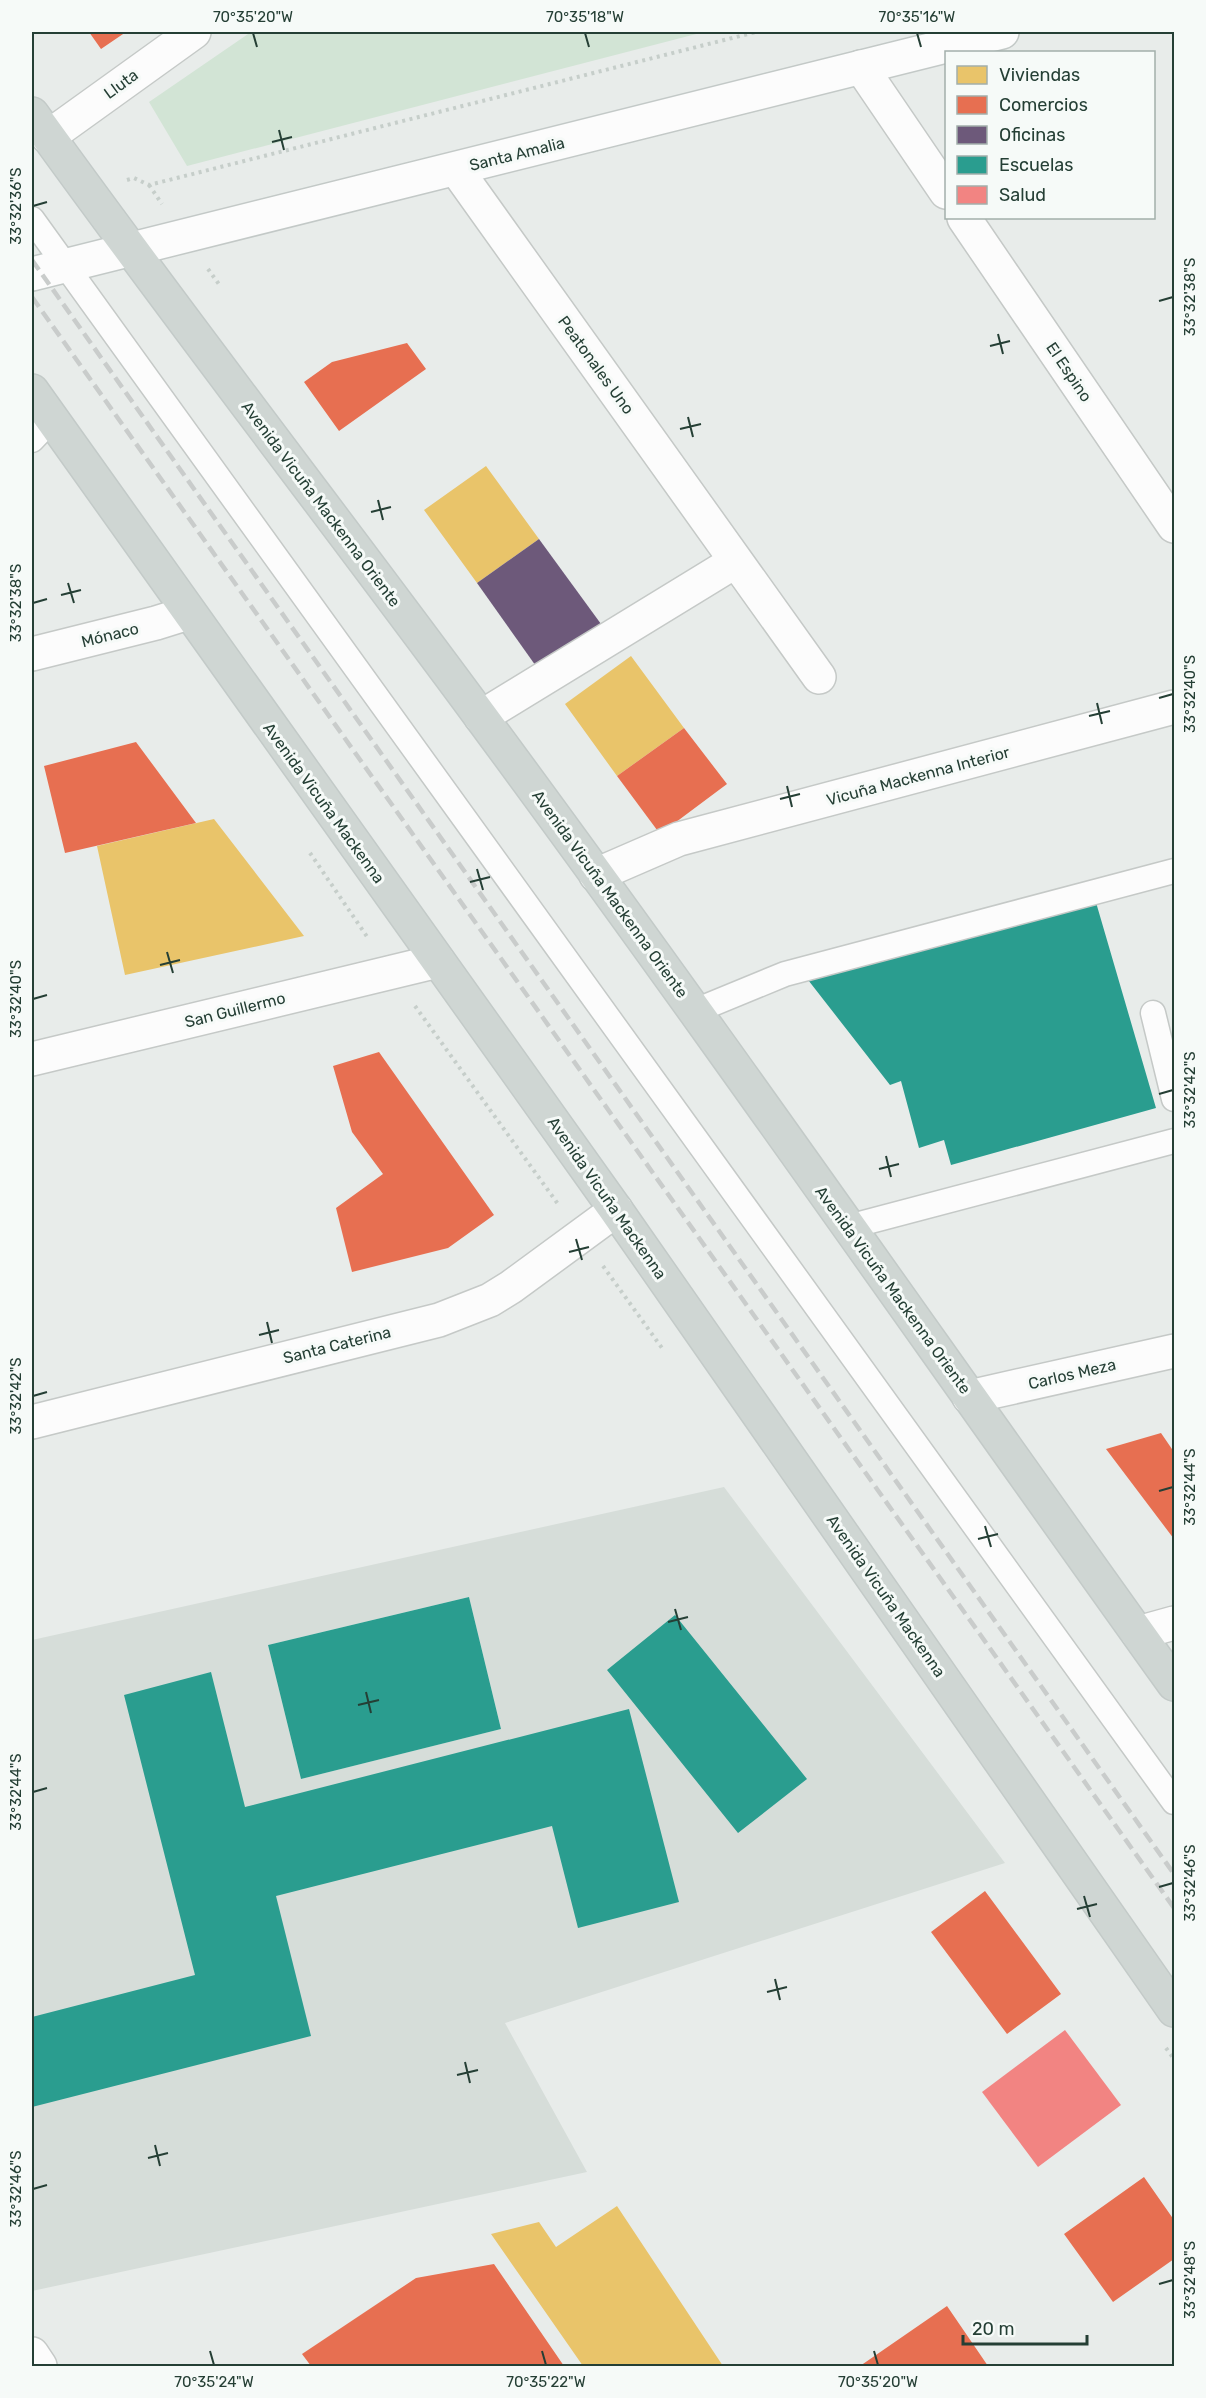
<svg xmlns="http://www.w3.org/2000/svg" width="1206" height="2398" viewBox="0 0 1206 2398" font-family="Rubik,sans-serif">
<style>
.built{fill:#d6ddd9;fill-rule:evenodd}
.green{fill:#d2e4d5}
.homes{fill:#e9c46a}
.shops{fill:#e76f51}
.offices{fill:#6d597a}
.schools{fill:#2a9d8f}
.health{fill:#f28482}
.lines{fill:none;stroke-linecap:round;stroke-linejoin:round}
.lane-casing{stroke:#c5c9c7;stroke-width:27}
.street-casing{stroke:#c5c9c7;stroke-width:36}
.secondary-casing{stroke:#c3c9c7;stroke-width:36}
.primary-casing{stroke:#c3cac8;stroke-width:36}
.path{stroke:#c6ceca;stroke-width:4;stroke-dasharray:3 4.5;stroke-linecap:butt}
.lane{stroke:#fcfcfc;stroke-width:24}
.street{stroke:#fcfcfc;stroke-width:33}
.secondary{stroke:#fcfcfc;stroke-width:33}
.primary{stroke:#cfd6d3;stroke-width:33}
.rail{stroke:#c9cccb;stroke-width:4.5;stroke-dasharray:12 6;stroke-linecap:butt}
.ticks{fill:none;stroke:#253f35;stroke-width:2}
.labels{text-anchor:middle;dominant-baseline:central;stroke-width:6;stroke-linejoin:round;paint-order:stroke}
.street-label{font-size:16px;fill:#253f35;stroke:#f6faf8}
.neatline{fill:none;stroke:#253f35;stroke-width:2}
.ticks-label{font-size:15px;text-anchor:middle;fill:#253f35}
</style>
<rect width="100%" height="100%" fill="#e8ecea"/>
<!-- built -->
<path class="built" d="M 724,1487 L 1005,1863 L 505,2023 L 587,2172 L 32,2291 L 32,1640 ZM 469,1597 L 501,1729 L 301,1779 L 268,1645 Z"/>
<!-- green -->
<path class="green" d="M 251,32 L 704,32 L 187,166 L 149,102 Z"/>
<!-- homes -->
<path class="homes" d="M 486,466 L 539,539 L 477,583 L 424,510 Z
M 631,656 L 684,728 L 617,776 L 565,704 Z
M 214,819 L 304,936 L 125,975 L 97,846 Z
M 617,2206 L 723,2366 L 583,2366 L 491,2234 L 539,2222 L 556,2247 Z"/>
<!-- shops -->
<path class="shops" d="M 89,32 L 126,32 L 101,49 Z
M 407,343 L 426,369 L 339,431 L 304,382 L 332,362 Z
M 684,728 L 727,784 L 660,834 L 617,776 Z
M 136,742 L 196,823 L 65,853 L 44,766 Z
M 379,1052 L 494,1215 L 448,1248 L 352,1272 L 336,1208 L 383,1174 L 352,1132 L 333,1066 Z
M 1161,1433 L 1174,1452 L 1174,1539 L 1106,1449 Z
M 985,1891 L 1061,1994 L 1007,2034 L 931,1932 Z
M 1144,2177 L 1174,2220 L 1174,2259 L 1113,2302 L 1064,2234 Z
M 494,2264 L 564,2366 L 311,2366 L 302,2354 L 416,2278 Z
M 947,2306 L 988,2366 L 860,2366 Z"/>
<!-- offices -->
<path class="offices" d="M 539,539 L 601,624 L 538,669 L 477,583 Z"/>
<!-- schools -->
<path class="schools" d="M 1095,899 L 1156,1108 L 951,1165 L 944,1140 L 919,1148 L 901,1081 L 890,1085 L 805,976 Z
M 469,1597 L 501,1729 L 301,1779 L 268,1645 Z
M 675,1615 L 807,1779 L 738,1833 L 607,1670 Z
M 211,1672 L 245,1807 L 629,1709 L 679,1902 L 578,1928 L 552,1826 L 276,1896 L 311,2036 L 32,2107 L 32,2017 L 195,1975 L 124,1695 Z"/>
<!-- health -->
<path class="health" d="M 1065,2030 L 1121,2105 L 1038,2167 L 982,2092 Z"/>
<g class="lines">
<defs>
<path id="lane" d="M 32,219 L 1174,1802
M 32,440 L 52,419
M 695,1011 L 785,974 L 1174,871
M 1153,1013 L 1174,1099
M 848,1227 L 1174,1141"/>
<path id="street" d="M 861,67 L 946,192
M 48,137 L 194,32
M 456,169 L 819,677
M 964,218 L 1174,526
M 32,654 L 156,623 L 188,613
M 481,717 L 736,561
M 596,875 L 679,839 L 1174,707
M 32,1059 L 438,961
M 969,1397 L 1174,1351
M 32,1422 L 439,1320 L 490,1300 L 511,1287 L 616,1210
M 1138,1633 L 1174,1623
M 32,2354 L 40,2366"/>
<path id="secondary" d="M 32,274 L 1002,32"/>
<path id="primary" d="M 32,114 C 178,317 332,515 481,717 C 717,1036 943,1362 1174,1684
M 32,391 L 616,1210 L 1174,2010"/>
</defs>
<!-- lane casing -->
<use href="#lane" class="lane-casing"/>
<!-- street casing -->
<use href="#street" class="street-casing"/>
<!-- secondary casing -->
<use href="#secondary" class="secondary-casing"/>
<!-- primary casing -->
<use href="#primary" class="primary-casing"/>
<!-- path -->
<path class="path" d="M 127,180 L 134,178 L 149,185 L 756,32
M 149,185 L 162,204
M 208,269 L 221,287
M 310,853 L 368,938
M 415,1006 L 558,1204
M 603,1266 L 662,1348
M 1166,2048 L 1174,2059"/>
<!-- lane -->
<use href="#lane" class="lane"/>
<!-- street -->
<use href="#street" class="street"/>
<!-- secondary -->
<use href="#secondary" class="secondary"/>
<!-- primary -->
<use href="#primary" class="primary"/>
<!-- rail -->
<path class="rail" d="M 32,260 L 1174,1874
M 32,297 L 1174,1908"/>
</g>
<!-- ticks -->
<path class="ticks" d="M 253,33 L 257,47M 585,33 L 589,47M 917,33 L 921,47M 279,130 L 284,150M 272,142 L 292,137M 33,206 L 47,202M 1159,301 L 1173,297M 998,334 L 1003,354M 990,346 L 1010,341M 688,417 L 693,437M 680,429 L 701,424M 378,500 L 383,520M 371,512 L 391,507M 68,583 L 74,603M 61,595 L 81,590M 33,603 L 47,599M 1159,698 L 1173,694M 1097,703 L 1102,724M 1089,716 L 1110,711M 787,786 L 792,807M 780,799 L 800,794M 477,869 L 483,890M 470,882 L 490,877M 167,952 L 173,973M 160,965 L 180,960M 33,999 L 47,995M 1159,1094 L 1173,1090M 886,1156 L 891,1177M 879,1169 L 899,1164M 576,1239 L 582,1260M 569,1252 L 589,1247M 267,1322 L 272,1343M 259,1335 L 279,1330M 33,1396 L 47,1392M 1159,1491 L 1173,1487M 985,1526 L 991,1547M 978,1539 L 998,1534M 675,1609 L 681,1630M 668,1622 L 688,1617M 366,1692 L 371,1713M 358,1705 L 379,1700M 33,1792 L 47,1788M 1159,1887 L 1173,1883M 1084,1896 L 1090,1917M 1077,1909 L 1097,1904M 775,1979 L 780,2000M 767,1992 L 787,1987M 465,2062 L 470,2083M 457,2075 L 478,2070M 155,2145 L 160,2166M 148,2158 L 168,2153M 33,2189 L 47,2185M 1159,2284 L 1173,2280M 210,2351 L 214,2365M 542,2351 L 546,2365M 874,2351 L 878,2365"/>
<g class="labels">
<!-- street labels -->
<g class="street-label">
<text transform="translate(121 84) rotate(-36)">Lluta</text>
<text transform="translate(517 154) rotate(-14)">Santa Amalia</text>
<text transform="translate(596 365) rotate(54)">Peatonales Uno</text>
<text transform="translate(1069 372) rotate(56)">El Espino</text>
<text transform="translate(321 504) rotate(53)">Avenida Vicuña Mackenna Oriente</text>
<text transform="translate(110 635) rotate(-14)">Mónaco</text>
<text transform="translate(918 776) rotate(-15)">Vicuña Mackenna Interior</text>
<text transform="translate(324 803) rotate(54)">Avenida Vicuña Mackenna</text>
<text transform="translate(610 894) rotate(54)">Avenida Vicuña Mackenna Oriente</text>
<text transform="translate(235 1010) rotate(-14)">San Guillermo</text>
<text transform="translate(607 1198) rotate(55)">Avenida Vicuña Mackenna</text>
<text transform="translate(893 1290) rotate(54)">Avenida Vicuña Mackenna Oriente</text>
<text transform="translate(337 1345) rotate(-14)">Santa Caterina</text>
<text transform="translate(1072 1374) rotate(-13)">Carlos Meza</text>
<text transform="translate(886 1596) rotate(55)">Avenida Vicuña Mackenna</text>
</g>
</g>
<!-- border -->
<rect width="1206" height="2398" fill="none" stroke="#f6faf8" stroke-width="66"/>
<!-- legend -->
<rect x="945" y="51" width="210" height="168" fill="#f6faf8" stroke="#a2afaa" stroke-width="1.5"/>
<rect x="957" y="66" width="30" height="18" fill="#e9c46a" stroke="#a2afaa" stroke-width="1.5"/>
<text x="999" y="81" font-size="18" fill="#253f35">Viviendas</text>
<rect x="957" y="96" width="30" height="18" fill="#e76f51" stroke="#a2afaa" stroke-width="1.5"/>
<text x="999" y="111" font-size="18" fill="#253f35">Comercios</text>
<rect x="957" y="126" width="30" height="18" fill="#6d597a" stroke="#a2afaa" stroke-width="1.5"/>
<text x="999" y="141" font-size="18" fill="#253f35">Oficinas</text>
<rect x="957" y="156" width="30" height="18" fill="#2a9d8f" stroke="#a2afaa" stroke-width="1.5"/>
<text x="999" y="171" font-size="18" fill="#253f35">Escuelas</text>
<rect x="957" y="186" width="30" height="18" fill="#f28482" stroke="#a2afaa" stroke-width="1.5"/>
<text x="999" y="201" font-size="18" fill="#253f35">Salud</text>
<!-- scale -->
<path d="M963 2335v9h124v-9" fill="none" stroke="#253f35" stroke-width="3"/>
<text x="972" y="2335" font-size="18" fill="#253f35" stroke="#f6faf8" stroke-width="4.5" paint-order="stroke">20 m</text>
<rect x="33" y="33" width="1140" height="2332" class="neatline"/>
<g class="ticks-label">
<text x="253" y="22">70°35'20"W</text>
<text x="585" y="22">70°35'18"W</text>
<text x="917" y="22">70°35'16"W</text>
<text transform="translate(16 206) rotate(-90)" y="5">33°32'36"S</text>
<text transform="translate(1190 297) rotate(-90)" y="5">33°32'38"S</text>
<text transform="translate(16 603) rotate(-90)" y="5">33°32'38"S</text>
<text transform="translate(1190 694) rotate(-90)" y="5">33°32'40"S</text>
<text transform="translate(16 999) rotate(-90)" y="5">33°32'40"S</text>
<text transform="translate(1190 1090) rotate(-90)" y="5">33°32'42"S</text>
<text transform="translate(16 1396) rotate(-90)" y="5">33°32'42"S</text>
<text transform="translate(1190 1487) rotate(-90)" y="5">33°32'44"S</text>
<text transform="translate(16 1792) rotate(-90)" y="5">33°32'44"S</text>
<text transform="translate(1190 1883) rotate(-90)" y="5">33°32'46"S</text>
<text transform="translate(16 2189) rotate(-90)" y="5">33°32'46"S</text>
<text transform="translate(1190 2280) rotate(-90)" y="5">33°32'48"S</text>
<text x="214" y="2387">70°35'24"W</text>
<text x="546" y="2387">70°35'22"W</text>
<text x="878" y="2387">70°35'20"W</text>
</g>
</svg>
